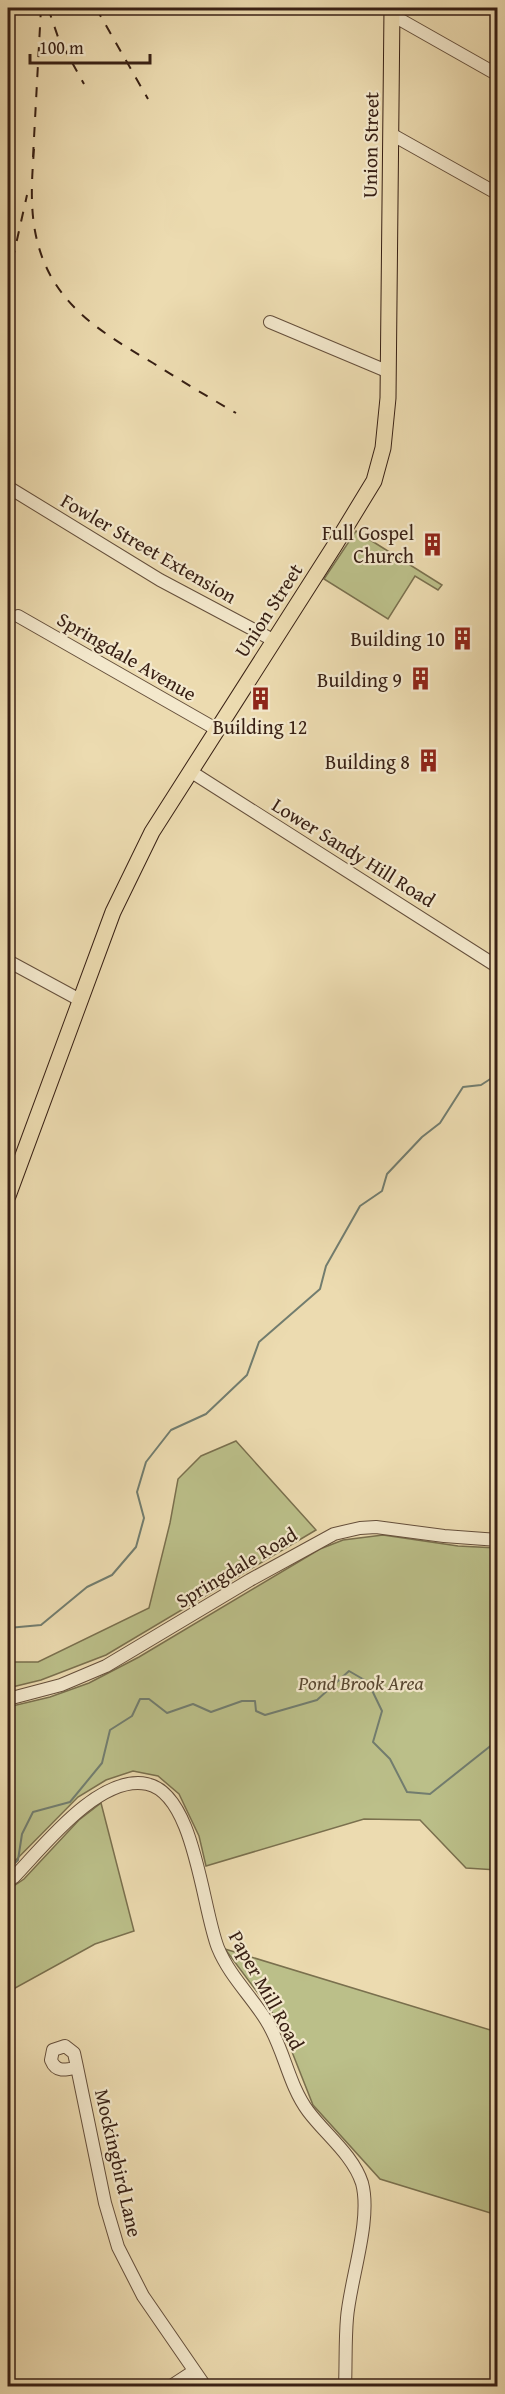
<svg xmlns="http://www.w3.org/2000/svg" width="505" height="2394" viewBox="0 0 505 2394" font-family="'Gentium Book Plus',serif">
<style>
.green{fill:#bbbf89;stroke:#7a704e;stroke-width:1.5}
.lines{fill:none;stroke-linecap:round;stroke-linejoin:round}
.stream{stroke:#727d6f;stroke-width:2}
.minor-casing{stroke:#654f3b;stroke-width:14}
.major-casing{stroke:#382014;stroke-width:17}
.minor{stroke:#f3e8cc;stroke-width:12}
.major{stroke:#ecdbb0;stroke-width:15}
.rail{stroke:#382014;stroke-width:2;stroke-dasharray:10 10;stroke-linecap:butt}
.labels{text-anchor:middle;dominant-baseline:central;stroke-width:4.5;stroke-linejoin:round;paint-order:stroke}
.street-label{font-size:20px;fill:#382014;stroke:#f3e8cc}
.poi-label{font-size:20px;fill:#382014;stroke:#f3e8cc;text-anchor:end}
.park-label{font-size:20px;font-style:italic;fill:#594831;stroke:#f3e8cc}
</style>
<rect width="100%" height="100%" fill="#ecdbb0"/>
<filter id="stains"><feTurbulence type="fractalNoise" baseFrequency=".00333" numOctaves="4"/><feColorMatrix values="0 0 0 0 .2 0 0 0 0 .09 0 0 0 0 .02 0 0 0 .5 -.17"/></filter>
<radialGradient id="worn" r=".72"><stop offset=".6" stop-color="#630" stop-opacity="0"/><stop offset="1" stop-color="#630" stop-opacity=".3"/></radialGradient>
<!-- green -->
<path class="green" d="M 356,531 L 442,585 L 438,590 L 415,576 L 388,619 L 324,579 Z
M 236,1441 L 316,1530 L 106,1655 L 41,1680 L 8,1688 L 8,1662 L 38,1662 L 149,1608 L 170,1523 L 178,1479 L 201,1456 Z
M 383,1535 L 458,1546 L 497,1548 L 497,1870 L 466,1868 L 420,1820 L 364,1819 L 206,1866 L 199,1836 L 179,1794 L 158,1776 L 133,1771 L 106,1780 L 78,1797 L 8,1868 L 8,1707 L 50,1697 L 89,1683 L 139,1657 L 320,1549 L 343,1540 Z
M 101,1803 L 134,1931 L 95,1944 L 8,1992 L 8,1890 L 24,1879 L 79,1820 Z
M 225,1949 L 497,2032 L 497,2215 L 380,2179 L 313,2105 L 281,2024 Z"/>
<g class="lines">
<!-- stream -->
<path class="stream" d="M 8,1628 L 41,1625 L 87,1587 L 112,1575 L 136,1547 L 144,1518 L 137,1492 L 146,1462 L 171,1430 L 206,1414 L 247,1375 L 259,1342 L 320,1289 L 326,1266 L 360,1206 L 382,1191 L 387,1174 L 422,1137 L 440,1123 L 463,1087 L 481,1085 L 495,1076 L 495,1043 L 498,1042
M 8,1870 L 18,1860 L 22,1834 L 33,1812 L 70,1802 L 102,1763 L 110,1730 L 132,1716 L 140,1699 L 149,1699 L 167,1713 L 193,1704 L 211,1712 L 242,1701 L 255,1701 L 256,1711 L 265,1715 L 317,1700 L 349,1671 L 368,1682 L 382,1711 L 373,1742 L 390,1759 L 407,1792 L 430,1794 L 498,1740"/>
<defs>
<path id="minor" d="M 392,15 L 498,75
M 391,134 L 498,194
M 270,322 L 389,372
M 8,487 L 160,580 L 273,640
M 18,616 L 216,729
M 190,771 L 498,967
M 8,961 L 80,1000
M 8,1699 L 61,1685 L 106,1666 L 250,1580 L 334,1534 L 360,1528 L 376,1527 L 444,1536 L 498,1540
M 8,1881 L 14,1877 C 43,1847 99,1774 147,1784 C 195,1794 202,1908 218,1948 C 229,1975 251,1996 266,2020 C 284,2048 288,2084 308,2111 C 325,2134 353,2155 362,2183 C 372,2220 350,2280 347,2318 C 345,2341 346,2364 345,2386
M 77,2067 C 66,2070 56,2073 51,2060 L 53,2050 L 65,2046 L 74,2053 L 77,2067 L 105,2203 L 118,2247 L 143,2296 L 205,2386
M 171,2386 L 194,2371"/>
<path id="major" d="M 8,1196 L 113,912 L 152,832 L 335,545 L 374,481 L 383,448 L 388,398 L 392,8"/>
</defs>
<!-- minor casing -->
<use href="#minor" class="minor-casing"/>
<!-- major casing -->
<use href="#major" class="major-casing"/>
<!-- minor -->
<use href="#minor" class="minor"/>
<!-- major -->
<use href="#major" class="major"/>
<!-- rail -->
<path class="rail" d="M 48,8 L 58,37 L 84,84
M 96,8 L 148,99
M 8,48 L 12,8
M 34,149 C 32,176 30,204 35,231 C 48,301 97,330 153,363 C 180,380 208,397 236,413
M 33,157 L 41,8
M 8,280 L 27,195"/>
</g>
<!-- icons -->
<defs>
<symbol id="building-bare" viewBox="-9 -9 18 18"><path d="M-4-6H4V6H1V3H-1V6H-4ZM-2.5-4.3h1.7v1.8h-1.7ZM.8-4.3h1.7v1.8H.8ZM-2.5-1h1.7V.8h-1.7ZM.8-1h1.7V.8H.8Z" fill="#8f2418" stroke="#f3e8cc" stroke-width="2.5" paint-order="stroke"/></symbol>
</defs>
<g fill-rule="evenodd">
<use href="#building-bare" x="416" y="528" width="33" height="33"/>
<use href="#building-bare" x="446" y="622" width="33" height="33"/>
<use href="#building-bare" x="404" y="662" width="33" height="33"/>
<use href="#building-bare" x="244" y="682" width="33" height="33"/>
<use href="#building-bare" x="412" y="744" width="33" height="33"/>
</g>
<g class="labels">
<!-- street labels -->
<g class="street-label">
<text transform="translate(370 145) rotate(-89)">Union Street</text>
<text transform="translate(149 548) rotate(30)">Fowler Street Extension</text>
<text transform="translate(268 610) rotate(-57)">Union Street</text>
<text transform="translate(127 656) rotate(30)">Springdale Avenue</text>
<text transform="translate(354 852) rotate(32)">Lower Sandy Hill Road</text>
<text transform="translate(236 1567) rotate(-31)">Springdale Road</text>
<text transform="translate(267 1990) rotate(61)">Paper Mill Road</text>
<text transform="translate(119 2163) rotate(77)">Mockingbird Lane</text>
</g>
<!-- poi labels -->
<g class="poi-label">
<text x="414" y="532">Full Gospel<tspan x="414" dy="23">Church</tspan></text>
<text x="445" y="638">Building 10</text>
<text x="402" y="679">Building 9</text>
<text x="260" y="726" text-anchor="middle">Building 12</text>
<text x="410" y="761">Building 8</text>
</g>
<!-- park labels -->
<g class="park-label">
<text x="361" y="1682">Pond Brook Area</text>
</g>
</g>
<!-- margin -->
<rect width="505" height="2394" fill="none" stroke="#ecdbb0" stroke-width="30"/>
<rect x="9" y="9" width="487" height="2376" fill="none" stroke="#382014" stroke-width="3"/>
<rect x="15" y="15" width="475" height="2364" fill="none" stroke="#382014" stroke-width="1.5"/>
<!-- scale -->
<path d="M30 54v9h120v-9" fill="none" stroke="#382014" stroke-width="3"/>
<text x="39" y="54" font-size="18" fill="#382014" stroke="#f3e8cc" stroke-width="4.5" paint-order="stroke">100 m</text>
<rect width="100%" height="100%" filter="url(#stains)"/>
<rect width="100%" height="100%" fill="url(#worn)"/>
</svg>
